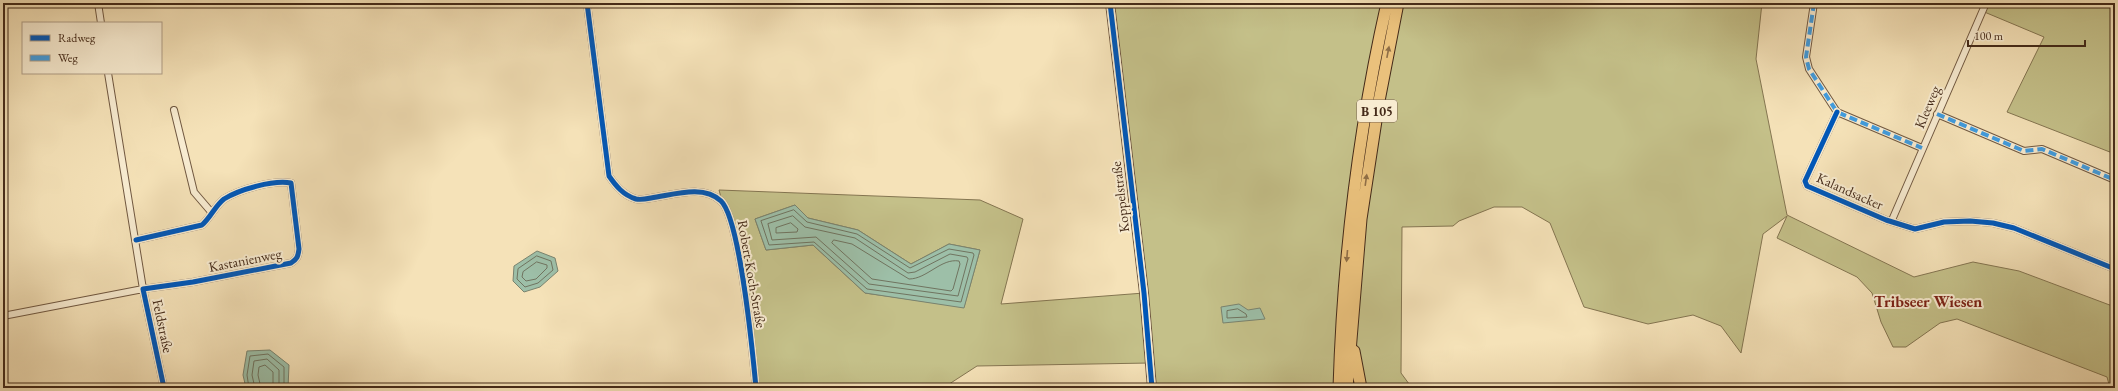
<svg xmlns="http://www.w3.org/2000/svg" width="2118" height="391" viewBox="0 0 2118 391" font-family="'EB Garamond',serif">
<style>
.green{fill:#c4c089;stroke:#847551;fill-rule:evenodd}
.water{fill:#9dbfa8;stroke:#79836f}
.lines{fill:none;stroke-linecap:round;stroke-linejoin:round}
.shore{stroke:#707460;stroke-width:1}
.minor-casing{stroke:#705841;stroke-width:8}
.tertiary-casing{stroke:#705841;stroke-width:10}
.trunk-casing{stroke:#442a19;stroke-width:13}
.minor{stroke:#f8ecd1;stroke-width:6}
.tertiary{stroke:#f8ecd1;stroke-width:8}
.trunk{stroke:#eac17c;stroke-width:11}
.quiet{stroke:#409cdf;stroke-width:4;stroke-dasharray:8 4;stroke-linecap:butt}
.cycleway-casing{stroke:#f8ecd1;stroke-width:8}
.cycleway{stroke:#0057b8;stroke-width:5}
.oneway{fill:#8f6e46}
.labels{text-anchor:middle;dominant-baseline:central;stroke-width:4;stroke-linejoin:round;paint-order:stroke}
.shield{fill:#f8ecd1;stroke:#7a6450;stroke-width:1}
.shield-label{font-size:13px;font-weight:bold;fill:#442a19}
.street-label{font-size:14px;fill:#442a19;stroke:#f8ecd1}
.quarter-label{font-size:16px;font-weight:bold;fill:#7a1f14;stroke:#f8ecd1}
</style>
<rect width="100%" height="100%" fill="#f5e2b8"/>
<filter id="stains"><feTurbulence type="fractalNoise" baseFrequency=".005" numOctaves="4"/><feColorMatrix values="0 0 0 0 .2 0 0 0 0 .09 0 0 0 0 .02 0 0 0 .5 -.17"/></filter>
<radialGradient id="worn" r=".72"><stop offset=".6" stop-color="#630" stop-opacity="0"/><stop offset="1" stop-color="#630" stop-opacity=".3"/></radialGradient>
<!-- green -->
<path class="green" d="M 1110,3 L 1387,3 L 1364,118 L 1339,388 L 1152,388 L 1150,363 L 977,366 L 943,388 L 756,388 L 732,218 L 722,201 L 719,190 L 980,200 L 1023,219 L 1001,304 L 1144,293 ZM 795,205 L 808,218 L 858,230 L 911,264 L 949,244 L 980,250 L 964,307 L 865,293 L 813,245 L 766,250 L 755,219 Z
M 1399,3 L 1762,3 L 1756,59 L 1787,215 L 1914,277 L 1973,262 L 2019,271 L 2115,307 L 2115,388 L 2110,388 L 2107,377 L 1957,319 L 1940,323 L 1906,347 L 1893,347 L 1881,322 L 1872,293 L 1857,277 L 1777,238 L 1787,216 L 1763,234 L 1741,353 L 1721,326 L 1693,315 L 1648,324 L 1584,307 L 1550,223 L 1522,207 L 1494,207 L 1459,221 L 1453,226 L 1402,227 L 1401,373 L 1412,388 L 1361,388 L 1351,334 L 1361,219 Z
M 1986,3 L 2115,3 L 2115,154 L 2007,112 L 2044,37 L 1982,11 Z"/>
<!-- water -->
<path class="water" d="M 795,205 L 808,218 L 858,230 L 911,264 L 949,244 L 980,250 L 964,308 L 865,293 L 813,245 L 766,250 L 755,219 Z
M 537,251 L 555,258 L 558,271 L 540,287 L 524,292 L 513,281 L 514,266 Z
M 1239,304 L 1248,310 L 1260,308 L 1265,319 L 1223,323 L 1221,307 Z
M 270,350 L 289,365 L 288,388 L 246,388 L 243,375 L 247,351 Z"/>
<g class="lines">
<!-- shore -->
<path class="shore" d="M 794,210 L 807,222 L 857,234 L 910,268 L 949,249 L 973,253 L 974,255 L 961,302 L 867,289 L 814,242 L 769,245 L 761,221 Z
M 793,216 L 805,227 L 855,238 L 908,273 L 915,272 L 950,254 L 967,257 L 968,259 L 958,296 L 869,284 L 816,237 L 772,240 L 768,224 Z
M 791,223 L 798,229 L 797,232 L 776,233 L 776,228 Z
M 834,240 L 852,244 L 909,279 C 927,279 941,258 959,261 L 960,264 L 953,289 L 951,291 L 872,279 L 832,243 Z
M 537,256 L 551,261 L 553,270 L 538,283 L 525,287 L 517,279 L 518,269 Z
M 537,262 L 547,265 L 547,268 L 536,279 L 526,281 L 522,277 L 523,272 Z
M 1238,309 L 1246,314 L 1247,317 L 1227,318 L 1227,311 Z
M 249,388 L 247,375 L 250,356 L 268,354 L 284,367 L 284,388
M 255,388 L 252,375 L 254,361 L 267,359 L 279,370 L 279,388
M 261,388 L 258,375 L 259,367 L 265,365 L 273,372 L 273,388"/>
<defs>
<path id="minor" d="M 98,3 L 101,23
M 587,3 L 609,176 C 616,186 623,195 636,199 C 640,200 646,199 651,198 C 673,195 703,184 721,201 C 740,219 753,356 756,388
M 1814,3 L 1806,57 L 1809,69 L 1837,112 L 1922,148
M 174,110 L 194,192 L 212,213
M 1837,112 L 1805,181 L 1807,186 L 1886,220 L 1915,229 L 1944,222 L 1970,221 L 1993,223 L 2014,228 L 2115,269
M 1937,114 L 2024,151 L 2042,149 L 2115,180
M 1892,220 L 1986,3
M 136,240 L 202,225 C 211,217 215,206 224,199 C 240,189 273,180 291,183 L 299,249 C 298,257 297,259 291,263 L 193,282 L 143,289 L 164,388
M 3,316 L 143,289 L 108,73"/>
<path id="tertiary" d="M 1110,3 L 1144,293 L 1152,388"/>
<path id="trunk" d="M 1354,351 L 1361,388
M 1339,388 C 1343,257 1358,131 1387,3
M 1347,388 L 1361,219 L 1379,101 L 1398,3"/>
</defs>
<!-- minor casing -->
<use href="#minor" class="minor-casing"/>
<!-- tertiary casing -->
<use href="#tertiary" class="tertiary-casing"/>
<!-- trunk casing -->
<use href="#trunk" class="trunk-casing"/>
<!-- minor -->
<use href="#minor" class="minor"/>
<!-- tertiary -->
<use href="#tertiary" class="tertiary"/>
<!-- trunk -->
<use href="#trunk" class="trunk"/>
<!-- quiet -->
<path class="quiet" d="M 1814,3 L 1806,57 L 1809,69 L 1837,112 L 1922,148
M 1937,114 L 2024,151 L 2042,149 L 2115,180"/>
<defs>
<path id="cycleway" d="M 587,3 L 609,176 C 616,186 623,195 636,199 C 640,200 646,199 651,198 C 673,195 703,184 721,201 C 740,219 753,356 756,388
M 1110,3 L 1144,293 L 1152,388
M 1837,112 L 1805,181 L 1807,186 L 1886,220 L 1915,229 L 1944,222 L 1970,221 L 1993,223 L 2014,228 L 2115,269
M 136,240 L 202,225 C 211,217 215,206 224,199 C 240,189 273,180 291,183 L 299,249 C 298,257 297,259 291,263 L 193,282 L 143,289 L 164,388"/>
</defs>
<!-- cycleway casing -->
<use href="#cycleway" class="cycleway-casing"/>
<!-- cycleway -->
<use href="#cycleway" class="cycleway"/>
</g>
<!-- one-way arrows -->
<defs><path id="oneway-solid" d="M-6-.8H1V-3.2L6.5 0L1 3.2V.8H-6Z"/></defs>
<g class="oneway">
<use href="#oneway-solid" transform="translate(1388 52) rotate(-79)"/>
<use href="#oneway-solid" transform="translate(1366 180) rotate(-82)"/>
<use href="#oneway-solid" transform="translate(1347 256) rotate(95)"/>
</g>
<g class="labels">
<!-- shield labels -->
<rect class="shield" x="1357" y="100" width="40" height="22" rx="3"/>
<g class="shield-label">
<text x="1377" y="111">B 105</text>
</g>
<!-- street labels -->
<g class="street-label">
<text transform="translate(1927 107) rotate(-67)">Kleeweg</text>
<text transform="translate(1850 191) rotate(24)">Kalandsacker</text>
<text transform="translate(1120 197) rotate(-97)">Koppelstraße</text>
<text transform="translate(245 260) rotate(-11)">Kastanienweg</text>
<text transform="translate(752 274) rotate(80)">Robert-Koch-Straße</text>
<text transform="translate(163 326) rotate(78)">Feldstraße</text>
</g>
<!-- quarter labels -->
<g class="quarter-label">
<text x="1928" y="301">Tribseer Wiesen</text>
</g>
</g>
<!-- margin -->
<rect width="2118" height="391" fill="none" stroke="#f5e2b8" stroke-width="16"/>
<rect x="4" y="4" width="2110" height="383" fill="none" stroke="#442a19" stroke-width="2"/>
<rect x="8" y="8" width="2102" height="375" fill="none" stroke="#442a19"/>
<!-- legend -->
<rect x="22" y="22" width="140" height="52" fill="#f8ecd1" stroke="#b09e87"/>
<rect x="30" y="35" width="20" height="6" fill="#0057b8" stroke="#b09e87"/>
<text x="58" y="42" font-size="12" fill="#442a19">Radweg</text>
<rect x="30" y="55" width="20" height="6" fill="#409cdf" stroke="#b09e87"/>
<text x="58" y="62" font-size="12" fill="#442a19">Weg</text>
<!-- scale -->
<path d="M1968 40v6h117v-6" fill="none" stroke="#442a19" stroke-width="2"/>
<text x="1974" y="40" font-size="12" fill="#442a19" stroke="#f8ecd1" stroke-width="3" paint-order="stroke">100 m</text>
<rect width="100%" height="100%" filter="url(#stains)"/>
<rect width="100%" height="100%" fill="url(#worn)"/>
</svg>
